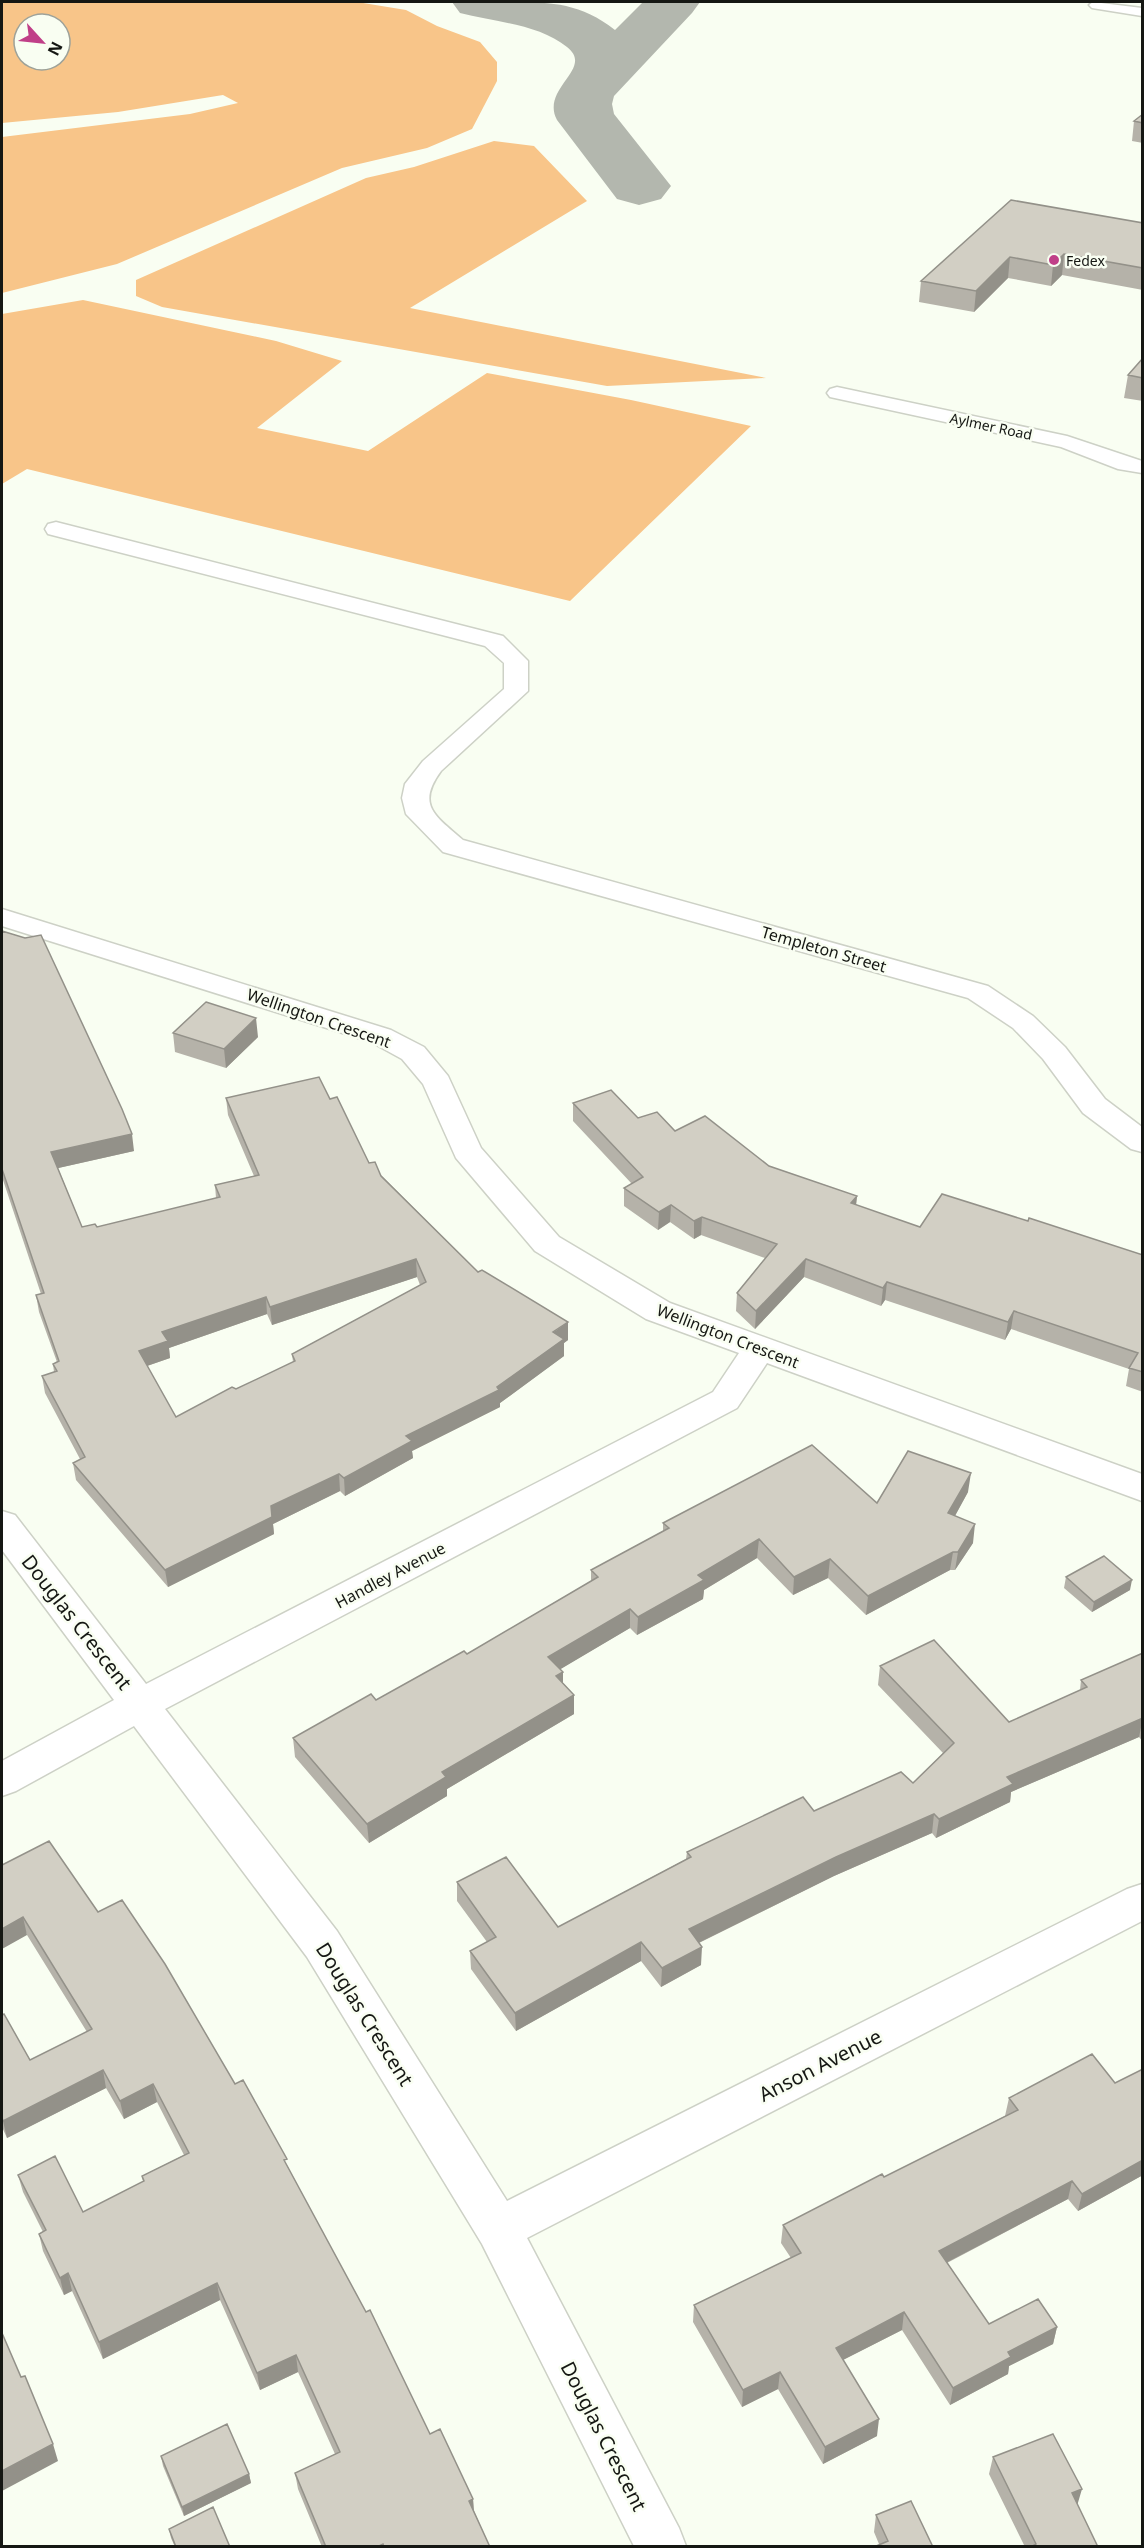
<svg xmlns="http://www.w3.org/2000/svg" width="1144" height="2548" viewBox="0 0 1144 2548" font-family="'Noto Sans',sans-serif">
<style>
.green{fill:#f8c589;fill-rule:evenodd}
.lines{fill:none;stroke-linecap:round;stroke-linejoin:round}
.taxiway{fill:#b3b7ae;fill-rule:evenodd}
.minor-casing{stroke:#cdd1c6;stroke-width:3}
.minor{fill:#fff;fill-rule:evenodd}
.wall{fill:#b5b2a9;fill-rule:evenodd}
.shaded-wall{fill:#939189}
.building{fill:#d2cfc4;stroke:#939189;stroke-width:1.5;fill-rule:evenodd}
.poi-dot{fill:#c03f88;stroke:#f9fef2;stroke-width:2}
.labels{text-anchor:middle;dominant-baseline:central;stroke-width:5;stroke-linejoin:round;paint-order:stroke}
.far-poi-label{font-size:14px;fill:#151713;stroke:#f9fef2;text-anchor:start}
.far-street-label{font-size:14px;fill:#151713;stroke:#f9fef2}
.street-label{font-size:16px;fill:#151713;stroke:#f9fef2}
.near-street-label{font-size:20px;fill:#151713;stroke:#f9fef2}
</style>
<rect width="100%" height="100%" fill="#f9fef2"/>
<!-- green -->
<path class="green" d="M 2,2 L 357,2 L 406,10 L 437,26 L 480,42 L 497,62 L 497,81 L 472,129 L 427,148 L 342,168 L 117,264 L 2,293 L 2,137 L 190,114 L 238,103 L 223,95 L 118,112 L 2,123 ZM 24,24 L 60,24 L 60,60 L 24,60 Z
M 494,141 L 534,146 L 587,201 L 410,308 L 766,378 L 607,386 L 162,307 L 136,296 L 136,280 L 366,178 L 414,167 Z
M 83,300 L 276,341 L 342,361 L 257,428 L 368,451 L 487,373 L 631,400 L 751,426 L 570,601 L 27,469 L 2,484 L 2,314 Z"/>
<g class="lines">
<!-- taxiway -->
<path class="taxiway" d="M 452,2 C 467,0 483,2 499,2 C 544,2 577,0 615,30 L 643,2 L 700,2 L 692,13 L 614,96 L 612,104 L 614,114 L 671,186 L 661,199 L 639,205 L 617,199 L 557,120 C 540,88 595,69 567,47 C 539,24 494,22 460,13 Z"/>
<defs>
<path id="minor" d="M 1093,2 L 1142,8 L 1142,16 L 1092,8 L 1089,5 Z
M 837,387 L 1067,436 L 1142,461 L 1142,473 L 1118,469 L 1061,447 L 830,397 L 827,393 L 830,389 Z
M 56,522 L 503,636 L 528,661 L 528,691 L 441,771 C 415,806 437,817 463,840 L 988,986 L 1033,1016 L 1065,1047 L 1105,1099 L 1142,1127 L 1142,1152 L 1131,1149 L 1083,1113 L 1043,1059 L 1013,1028 L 968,998 L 443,852 L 406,814 L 402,798 L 405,784 L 423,761 L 504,689 L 504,663 L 485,646 L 48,534 L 45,529 L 48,524 Z
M 2,909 L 391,1030 L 424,1047 L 448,1076 L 481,1148 L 559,1237 L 670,1303 L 1142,1474 L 1142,1501 L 767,1363 L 737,1408 L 165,1709 L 337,1931 L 507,2201 L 1127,1889 L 1142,1884 L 1142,1921 L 527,2238 L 679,2528 L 686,2546 L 634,2546 L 482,2244 L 307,1957 L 134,1726 L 16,1791 L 2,1796 L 2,1761 L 114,1700 L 2,1550 L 2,1511 L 15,1515 L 146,1684 L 713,1392 L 739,1353 L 646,1319 L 535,1251 L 456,1158 L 423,1084 L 402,1059 L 371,1042 L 2,926 Z"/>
</defs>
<!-- minor casing -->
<use href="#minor" class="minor-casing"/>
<!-- minor -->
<use href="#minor" class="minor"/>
</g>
<!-- wall -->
<path class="wall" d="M 1143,114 L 1143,143 L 1132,141 L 1134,121 Z
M 1143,223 L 1143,290 L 1062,275 L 1051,286 L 1008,278 L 974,312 L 919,302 L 921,281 Z
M 1143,358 L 1143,401 L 1124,398 L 1128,375 Z
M 2,931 L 134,1151 L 58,1168 L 82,1227 L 97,1227 L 216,1198 L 215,1185 L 254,1176 L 228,1115 L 226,1098 L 330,1099 L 369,1163 L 478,1272 L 568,1340 L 564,1343 L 564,1356 L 500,1403 L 500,1407 L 412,1451 L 413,1458 L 345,1496 L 340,1491 L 273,1524 L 274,1534 L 168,1587 L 76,1480 L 73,1463 L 80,1459 L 45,1393 L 42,1376 L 54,1372 L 53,1364 L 57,1362 L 39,1312 L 36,1295 L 41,1294 L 2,1177 ZM 417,1277 L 420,1285 L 292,1354 L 293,1362 L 176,1417 L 147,1366 L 170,1358 L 169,1348 L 267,1314 L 272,1325 Z
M 173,1033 L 258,1037 L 226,1068 L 175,1052 Z
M 573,1103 L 638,1118 L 675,1131 L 769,1166 L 857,1196 L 856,1205 L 920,1227 L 1028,1221 L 1143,1255 L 1143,1392 L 1126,1386 L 1129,1369 L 1011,1329 L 1005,1340 L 885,1300 L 881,1306 L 804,1277 L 755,1329 L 736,1311 L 737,1293 L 765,1258 L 701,1235 L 694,1239 L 670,1222 L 658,1230 L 624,1206 L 624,1188 L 632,1184 L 573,1121 Z
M 968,1492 L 955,1516 L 973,1543 L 955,1570 L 950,1570 L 866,1615 L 828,1578 L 793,1595 L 757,1558 L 704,1590 L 703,1599 L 637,1635 L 630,1628 L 560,1669 L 563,1683 L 574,1695 L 574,1714 L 447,1789 L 447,1796 L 369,1843 L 295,1757 L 293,1738 L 376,1700 L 467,1654 L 591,1581 L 591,1570 L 663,1531 L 663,1523 L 877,1503 Z
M 1066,1577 L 1130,1590 L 1092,1612 L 1064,1588 Z
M 1143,1653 L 1143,1742 L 1139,1737 L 1011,1792 L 1010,1802 L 936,1838 L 932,1833 L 834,1876 L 699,1943 L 701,1965 L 661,1987 L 641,1961 L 516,2031 L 471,1969 L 470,1951 L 487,1942 L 457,1901 L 457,1882 L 558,1927 L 686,1859 L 687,1852 L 814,1811 L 913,1783 L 943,1753 L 878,1685 L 880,1666 L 1009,1722 L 1080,1690 L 1081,1680 Z
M 2,1865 L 98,1912 L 235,2084 L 288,2167 L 430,2434 L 473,2499 L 474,2511 L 490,2547 L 322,2547 L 298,2489 L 295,2473 L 335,2454 L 298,2372 L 260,2390 L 220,2300 L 103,2359 L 72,2291 L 64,2295 L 43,2251 L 39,2234 L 43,2232 L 23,2192 L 18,2175 L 83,2212 L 143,2182 L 142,2176 L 184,2155 L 157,2102 L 124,2119 L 106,2088 L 7,2138 L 2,2127 L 2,2015 L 30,2060 L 87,2032 L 27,1935 Z
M 1143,2069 L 1143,2175 L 1078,2211 L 1068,2199 L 947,2263 L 989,2324 L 1057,2327 L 1053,2344 L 1009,2366 L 1008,2374 L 950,2405 L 902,2330 L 843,2360 L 877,2436 L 823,2464 L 778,2389 L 742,2407 L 693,2322 L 694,2305 L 791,2258 L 781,2243 L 783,2225 L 884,2177 L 1005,2116 L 1009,2098 L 1115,2083 Z
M 161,2456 L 249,2474 L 251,2483 L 184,2516 L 163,2466 Z
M 993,2457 L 1077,2504 L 1098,2547 L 1025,2547 L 989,2474 Z
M 876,2515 L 933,2547 L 879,2544 L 874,2532 Z
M 169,2529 L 230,2547 L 175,2547 L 171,2538 Z"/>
<!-- shaded-wall -->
<path class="shaded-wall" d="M 1064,254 L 1062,275 L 1051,286 L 1053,265 Z
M 1010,257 L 1008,278 L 974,312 L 976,291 Z
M 256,1018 L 258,1037 L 226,1068 L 224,1049 Z
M 132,1134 L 134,1151 L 54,1169 L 51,1152 Z
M 857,1196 L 855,1214 L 851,1203 Z
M 671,1205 L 670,1222 L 658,1230 L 659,1212 Z
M 702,1217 L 701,1235 L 694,1239 L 694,1221 Z
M 416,1259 L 417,1277 L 272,1325 L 270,1307 Z
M 806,1259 L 804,1277 L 755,1329 L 756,1311 Z
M 887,1282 L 885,1300 L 881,1306 L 883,1288 Z
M 266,1297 L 267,1314 L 169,1348 L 170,1358 L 141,1368 L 139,1351 L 162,1332 Z
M 1014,1311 L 1011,1329 L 1005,1340 L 1008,1322 Z
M 568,1322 L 568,1340 L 564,1343 L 564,1356 L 500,1403 L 500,1407 L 412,1451 L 413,1458 L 345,1496 L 344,1478 L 406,1436 Z
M 971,1473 L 968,1492 L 946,1532 L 948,1513 Z
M 339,1474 L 340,1491 L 273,1524 L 274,1534 L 168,1587 L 165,1570 L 271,1506 Z
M 975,1524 L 973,1543 L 955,1570 L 958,1552 Z
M 759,1539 L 757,1558 L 704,1590 L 703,1599 L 637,1635 L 638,1617 L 698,1575 Z
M 953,1552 L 950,1570 L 866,1615 L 868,1596 Z
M 830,1559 L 828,1578 L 793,1595 L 794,1577 Z
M 1132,1580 L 1130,1590 L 1092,1612 L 1094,1602 Z
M 630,1609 L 630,1628 L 549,1676 L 548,1657 Z
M 563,1672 L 563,1691 L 556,1676 Z
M 574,1695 L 574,1714 L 447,1789 L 447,1796 L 369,1843 L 367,1824 L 442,1772 Z
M 1143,1718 L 1139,1737 L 1011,1792 L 1010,1802 L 936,1838 L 939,1819 L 1007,1777 Z
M 934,1814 L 932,1833 L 834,1876 L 688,1948 L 689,1929 L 836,1857 Z
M 23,1917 L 27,1935 L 2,1949 L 2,1929 Z
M 641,1942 L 641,1961 L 516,2031 L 515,2013 Z
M 702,1947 L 701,1965 L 661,1987 L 662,1968 Z
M 103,2070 L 106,2088 L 7,2138 L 3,2121 Z
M 153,2084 L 157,2102 L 124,2119 L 120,2101 Z
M 1143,2160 L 1143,2175 L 1078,2211 L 1082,2194 Z
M 1072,2181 L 1068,2199 L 936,2268 L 939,2251 Z
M 68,2273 L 72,2291 L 64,2295 L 60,2278 Z
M 217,2283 L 220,2300 L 103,2359 L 99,2342 Z
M 904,2312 L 902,2330 L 833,2365 L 836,2348 Z
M 1057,2327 L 1053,2344 L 1009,2366 L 1008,2374 L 950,2405 L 953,2388 L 1008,2352 Z
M 296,2355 L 298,2372 L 260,2390 L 257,2373 Z
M 780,2372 L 778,2389 L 742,2407 L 743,2390 Z
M 879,2419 L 877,2436 L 823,2464 L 825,2447 Z
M 53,2444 L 58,2461 L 2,2491 L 2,2471 Z
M 249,2474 L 251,2483 L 184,2516 L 182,2507 Z
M 1082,2489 L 1077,2506 L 1072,2493 Z
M 473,2499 L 474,2515 L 469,2501 Z"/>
<!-- building -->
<path class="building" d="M 1143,114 L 1143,123 L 1134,121 Z
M 1011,200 L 1143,223 L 1143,268 L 1064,254 L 1053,265 L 1010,257 L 976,291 L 921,281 Z
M 1143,358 L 1143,378 L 1128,375 Z
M 2,931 L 25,938 L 41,935 L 122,1109 L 132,1134 L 51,1152 L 82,1227 L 95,1224 L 97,1227 L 220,1197 L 215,1185 L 259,1175 L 226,1098 L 319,1077 L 330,1099 L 337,1097 L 369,1163 L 375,1162 L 381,1176 L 478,1272 L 482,1270 L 568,1322 L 553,1332 L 564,1339 L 497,1387 L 499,1390 L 406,1436 L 412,1441 L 344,1478 L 339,1474 L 271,1506 L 272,1517 L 165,1570 L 73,1463 L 85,1457 L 42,1376 L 57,1371 L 53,1364 L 59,1361 L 36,1295 L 44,1293 L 2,1169 ZM 416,1259 L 426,1282 L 292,1354 L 295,1361 L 236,1389 L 232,1387 L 176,1417 L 139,1351 L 168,1341 L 162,1332 L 266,1297 L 270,1307 Z
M 206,1002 L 256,1018 L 224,1049 L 173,1033 Z
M 611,1090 L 638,1118 L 657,1112 L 675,1131 L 705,1116 L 769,1166 L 857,1196 L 851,1203 L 920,1227 L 942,1194 L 1028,1221 L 1029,1218 L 1143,1255 L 1143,1372 L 1129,1368 L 1138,1353 L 1014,1311 L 1008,1322 L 887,1282 L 883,1288 L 806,1259 L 756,1311 L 737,1293 L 777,1244 L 702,1217 L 694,1221 L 671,1205 L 659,1212 L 624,1188 L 643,1177 L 573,1103 Z
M 812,1445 L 877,1503 L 908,1451 L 971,1473 L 948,1513 L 975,1524 L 958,1552 L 953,1552 L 868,1596 L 830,1559 L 794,1577 L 759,1539 L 698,1575 L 704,1580 L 638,1617 L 630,1609 L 548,1657 L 563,1672 L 556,1676 L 574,1695 L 442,1772 L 446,1777 L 367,1824 L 293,1738 L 371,1694 L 376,1700 L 464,1651 L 467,1654 L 598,1577 L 591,1570 L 669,1528 L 663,1523 Z
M 1104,1556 L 1132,1580 L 1094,1602 L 1066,1577 Z
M 934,1640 L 1009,1722 L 1087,1687 L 1081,1680 L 1143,1653 L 1143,1718 L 1007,1777 L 1013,1784 L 939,1819 L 934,1814 L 836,1857 L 689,1929 L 702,1947 L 662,1968 L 641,1942 L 515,2013 L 470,1951 L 496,1937 L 457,1882 L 506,1857 L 558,1927 L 691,1857 L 687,1852 L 803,1797 L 814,1811 L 901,1772 L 913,1783 L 954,1743 L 880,1666 Z
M 49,1841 L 98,1912 L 122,1900 L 165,1964 L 235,2084 L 243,2080 L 287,2159 L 284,2160 L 366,2312 L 370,2310 L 430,2434 L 440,2429 L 473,2499 L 469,2501 L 490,2547 L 384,2547 L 383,2544 L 377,2547 L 326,2547 L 295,2473 L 340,2452 L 296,2355 L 257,2373 L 217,2283 L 99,2342 L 68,2273 L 60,2278 L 39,2234 L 46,2230 L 18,2175 L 55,2156 L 83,2212 L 144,2181 L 142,2176 L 189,2153 L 153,2084 L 120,2101 L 103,2070 L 3,2121 L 2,2118 L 2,2015 L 4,2014 L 30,2060 L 92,2029 L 23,1917 L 2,1929 L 2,1865 Z
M 1092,2054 L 1115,2083 L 1143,2069 L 1143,2160 L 1082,2194 L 1072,2181 L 939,2251 L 989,2324 L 1038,2299 L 1057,2327 L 1008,2352 L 1011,2357 L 953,2388 L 904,2312 L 836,2348 L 879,2419 L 825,2447 L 780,2372 L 743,2390 L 694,2305 L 801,2253 L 783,2225 L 882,2174 L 884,2177 L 1018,2110 L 1009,2098 Z
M 2,2333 L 21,2377 L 25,2376 L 53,2444 L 2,2471 Z
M 227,2424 L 249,2474 L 182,2507 L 161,2456 Z
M 1053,2434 L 1082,2489 L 1072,2493 L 1098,2547 L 1031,2547 L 1036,2544 L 993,2457 Z
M 911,2501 L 933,2547 L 874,2547 L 888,2541 L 876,2515 Z
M 213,2507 L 230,2547 L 176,2547 L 169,2529 Z"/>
<!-- markers -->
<circle class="poi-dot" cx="1054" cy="260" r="6"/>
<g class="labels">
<!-- far-poi labels -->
<g class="far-poi-label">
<text x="1066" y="260">Fedex</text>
</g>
<!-- far-street labels -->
<g class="far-street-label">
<text transform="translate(991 426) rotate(12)">Aylmer Road</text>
</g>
<!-- street labels -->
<g class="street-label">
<text transform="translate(824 949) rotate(16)">Templeton Street</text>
<text transform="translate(319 1018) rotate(19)">Wellington Crescent</text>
<text transform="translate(728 1336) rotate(21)">Wellington Crescent</text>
<text transform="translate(390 1575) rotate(-28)">Handley Avenue</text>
</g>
<!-- near-street labels -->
<g class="near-street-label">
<text transform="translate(77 1622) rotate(52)">Douglas Crescent</text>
<text transform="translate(365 2014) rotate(58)">Douglas Crescent</text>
<text transform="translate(820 2065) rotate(-27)">Anson Avenue</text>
<text transform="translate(604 2436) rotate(63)">Douglas Crescent</text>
</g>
</g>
<!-- border -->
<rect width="1144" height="2548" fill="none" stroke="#151713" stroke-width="6"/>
<!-- north arrow -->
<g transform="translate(42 42) rotate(117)"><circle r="28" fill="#f9fef2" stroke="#9ea299" stroke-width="1.5"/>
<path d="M0-4.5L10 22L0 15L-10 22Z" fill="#c03f88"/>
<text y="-9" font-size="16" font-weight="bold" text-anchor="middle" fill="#151713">N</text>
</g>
</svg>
